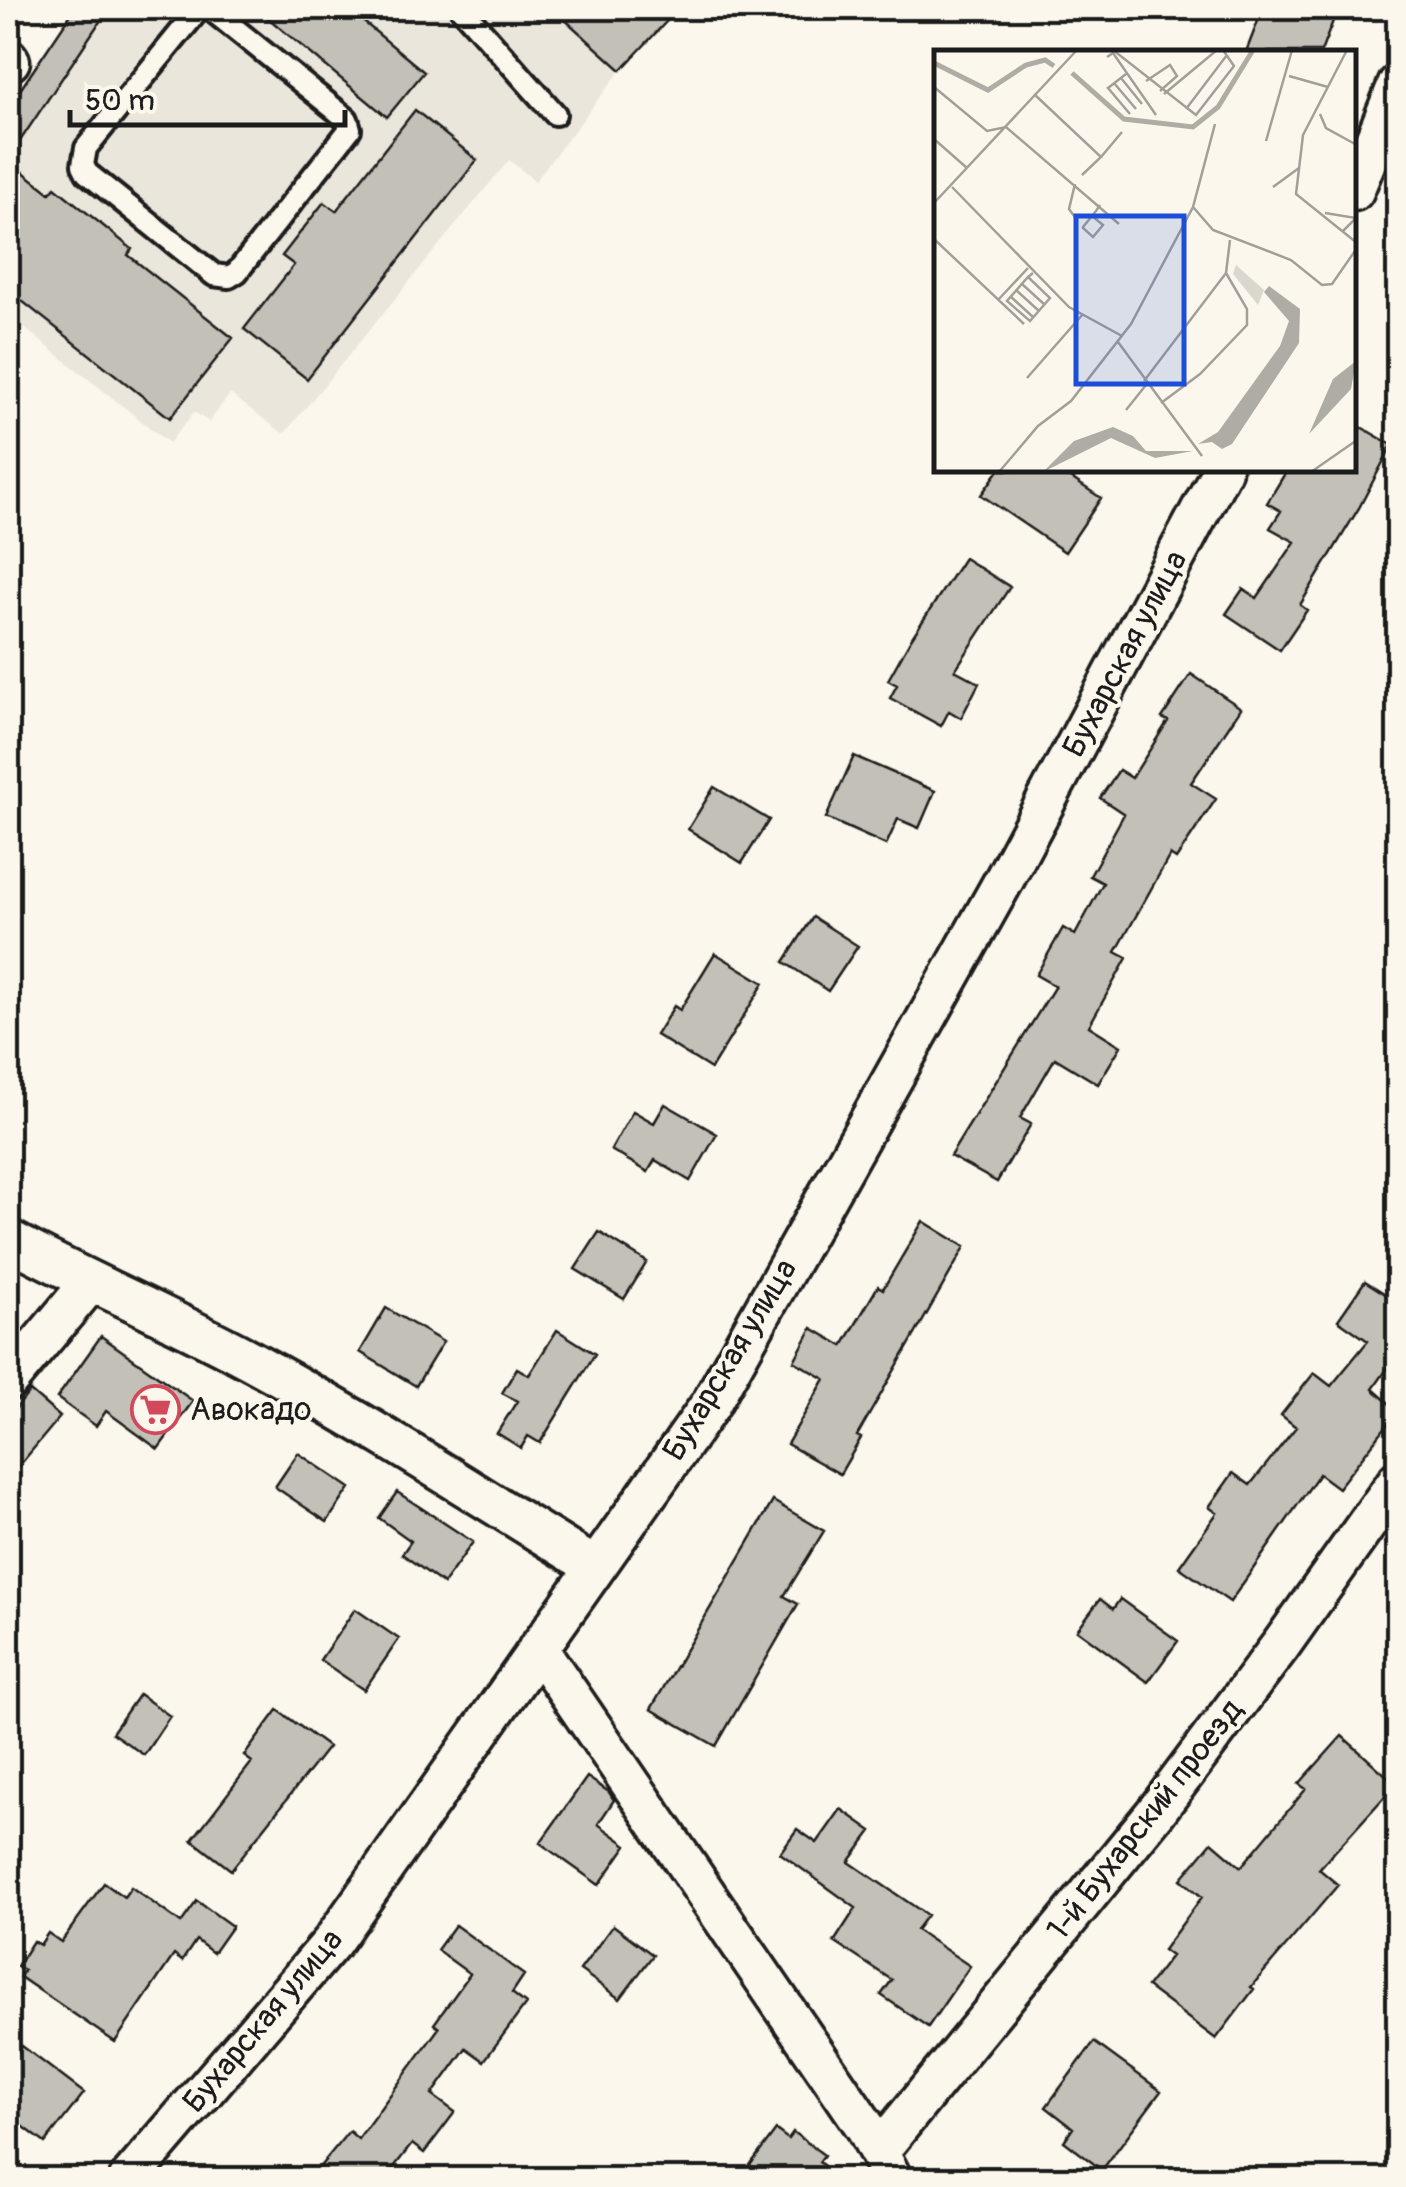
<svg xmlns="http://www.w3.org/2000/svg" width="1406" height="2187" viewBox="0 0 1406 2187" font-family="Pangolin,sans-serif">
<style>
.built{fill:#eae6dc}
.building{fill:#c3c0b8;stroke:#1c1c1c;stroke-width:2.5}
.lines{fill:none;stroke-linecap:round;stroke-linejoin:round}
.service-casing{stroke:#1c1c1c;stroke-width:28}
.minor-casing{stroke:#1c1c1c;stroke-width:45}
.service{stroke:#fbf7ec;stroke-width:20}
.minor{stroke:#fbf7ec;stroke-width:38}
.labels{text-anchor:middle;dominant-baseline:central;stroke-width:8;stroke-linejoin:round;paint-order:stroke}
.street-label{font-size:32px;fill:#1c1c1c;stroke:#fbf7ec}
.poi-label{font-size:32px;fill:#1c1c1c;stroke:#fbf7ec;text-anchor:start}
.inset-river{fill:none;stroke:#afaca5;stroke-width:5}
.inset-road{fill:none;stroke:#a29f99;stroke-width:2.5}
.view{fill:#1d4ed8;fill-opacity:0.15;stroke:#1d4ed8;stroke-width:5}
.inset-edge{fill:none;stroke:#1c1c1c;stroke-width:5}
</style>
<rect width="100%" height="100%" fill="#fbf7ec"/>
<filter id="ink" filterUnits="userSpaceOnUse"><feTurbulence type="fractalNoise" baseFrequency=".01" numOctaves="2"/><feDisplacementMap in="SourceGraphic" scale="20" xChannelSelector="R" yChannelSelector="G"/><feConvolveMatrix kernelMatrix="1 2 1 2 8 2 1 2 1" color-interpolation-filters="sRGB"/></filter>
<g filter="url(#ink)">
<!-- built -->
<path class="built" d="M 75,8 L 120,8 L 141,22 L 154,8 L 681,8 L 621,70 L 535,181 L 509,160 L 284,434 L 230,394 L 209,422 L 194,412 L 169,443 L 8,315 L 8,108 Z"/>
<!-- building -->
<path class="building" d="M 75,8 L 109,8 L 8,159 L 8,108 Z
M 256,8 L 347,8 L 424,72 L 387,117 Z
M 552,8 L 679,8 L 621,70 Z
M 1263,8 L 1338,8 L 1321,52 L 1246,52 Z
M 415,110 L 477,160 L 307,379 L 244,329 L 294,265 L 282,256 L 324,202 L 336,211 Z
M 8,160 L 50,193 L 55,187 L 132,249 L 128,255 L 233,338 L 170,418 L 8,290 Z
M 1354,423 L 1392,445 L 1359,508 L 1300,605 L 1307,610 L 1280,650 L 1226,614 L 1243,589 L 1257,598 L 1295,542 L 1270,528 L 1281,511 L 1267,503 L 1287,470 L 1354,470 Z
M 999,470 L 1059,470 L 1101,498 L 1065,552 L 981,495 Z
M 964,558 L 1010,587 L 955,670 L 979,683 L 961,718 L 949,711 L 941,726 L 890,698 L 897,685 L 888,680 L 911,639 Z
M 1191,674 L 1241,708 L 1191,783 L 1216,799 L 1176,859 L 1170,855 L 1116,952 L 1127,958 L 1089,1026 L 1121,1046 L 1098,1084 L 1055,1058 L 1020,1118 L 1031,1124 L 997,1182 L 950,1156 L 1055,986 L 1036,975 L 1063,928 L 1075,935 L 1103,883 L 1090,876 L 1124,814 L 1100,798 L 1119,770 L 1132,778 L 1168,721 L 1162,718 Z
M 854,756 L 935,791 L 919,828 L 898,819 L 886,845 L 826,818 Z
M 714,787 L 769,820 L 742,863 L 688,829 Z
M 813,917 L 858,946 L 828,991 L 784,962 Z
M 715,953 L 764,983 L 711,1069 L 656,1035 L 674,1006 L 680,1010 Z
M 665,1104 L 717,1134 L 690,1181 L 655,1160 L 648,1172 L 611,1150 L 633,1111 L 654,1123 Z
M 923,1221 L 965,1247 L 857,1436 L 861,1438 L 840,1474 L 787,1444 L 825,1379 L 794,1361 L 812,1328 L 843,1346 L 878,1286 L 883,1289 Z
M 599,1232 L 647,1262 L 624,1299 L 575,1269 Z
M 1365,1281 L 1398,1302 L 1398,1362 L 1394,1359 L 1373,1389 L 1398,1411 L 1338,1488 L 1319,1474 L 1230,1602 L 1179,1567 L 1217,1513 L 1209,1507 L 1233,1473 L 1250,1485 L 1296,1427 L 1281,1415 L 1314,1373 L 1331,1386 L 1368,1341 L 1338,1320 Z
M 386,1308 L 443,1342 L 416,1386 L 360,1352 Z
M 557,1330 L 595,1354 L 540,1443 L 528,1436 L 521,1448 L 497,1433 L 517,1401 L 502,1393 L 517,1368 L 529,1375 Z
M 101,1336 L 193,1401 L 158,1449 L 106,1411 L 96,1426 L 57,1398 Z
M 30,1391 L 60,1417 L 8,1479 L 8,1418 Z
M 298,1453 L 350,1488 L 327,1522 L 275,1487 Z
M 397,1492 L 473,1542 L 443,1584 L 402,1554 L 411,1541 L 379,1518 Z
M 773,1501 L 824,1531 L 784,1596 L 798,1604 L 716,1746 L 651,1709 Z
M 1100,1599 L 1113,1609 L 1120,1599 L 1178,1641 L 1148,1682 L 1077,1630 Z
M 355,1609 L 399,1639 L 364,1690 L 320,1660 Z
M 139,1694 L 170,1716 L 144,1755 L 112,1733 Z
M 278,1710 L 328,1747 L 231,1870 L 192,1840 L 252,1762 L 244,1756 Z
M 1342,1736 L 1396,1784 L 1319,1869 L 1338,1885 L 1251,1987 L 1254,1989 L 1216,2039 L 1147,1987 L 1171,1956 L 1163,1950 L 1202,1897 L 1181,1879 L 1212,1842 L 1241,1867 L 1306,1789 L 1299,1784 Z
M 587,1777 L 609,1792 L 614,1800 L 598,1824 L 627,1845 L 599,1885 L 540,1843 Z
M 841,1809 L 872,1831 L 849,1862 L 927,1915 L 916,1930 L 970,1966 L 928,2027 L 881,1995 L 892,1980 L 834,1942 L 856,1908 L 780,1853 L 797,1829 L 817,1843 Z
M 104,1883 L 124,1897 L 131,1887 L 181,1923 L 197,1901 L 232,1926 L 213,1953 L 196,1940 L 182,1961 L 174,1955 L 115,2042 L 20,1977 L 24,1970 L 17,1966 L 33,1941 L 40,1945 L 48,1933 L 61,1942 Z
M 455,1925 L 524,1975 L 512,1993 L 526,2004 L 484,2061 L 466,2048 L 432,2095 L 455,2112 L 424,2153 L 412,2144 L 384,2180 L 309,2180 L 349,2131 L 358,2139 L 439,2028 L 434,2024 L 470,1974 L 437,1950 Z
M 613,1925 L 653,1955 L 620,1999 L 580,1970 Z
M 1094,2042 L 1161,2091 L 1102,2170 L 1064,2141 L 1073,2128 L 1046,2107 Z
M 22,2046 L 84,2093 L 45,2143 L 8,2115 L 8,2066 Z
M 776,2130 L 788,2139 L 793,2132 L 824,2155 L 819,2162 L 842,2180 L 739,2180 Z"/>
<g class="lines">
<defs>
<path id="service" d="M 200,8 L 86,148 L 83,165 L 87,173 L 214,275 L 229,277 L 237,272 L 350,129 L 347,119 L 209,8
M 461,8 L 555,114"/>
<path id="minor" d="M 8,58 L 10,61
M 1354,191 L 1398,84
M 8,1239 C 91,1284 178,1320 261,1366 C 375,1428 484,1499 595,1567
M 8,1381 L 90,1283
M 538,1648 L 866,2128 L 893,2180
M 879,2151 L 1155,1813 L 1281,1645 L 1398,1480
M 128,2180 L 332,1942 L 710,1405 L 1004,880 L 1222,470"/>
</defs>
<!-- service casing -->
<use href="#service" class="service-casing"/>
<!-- minor casing -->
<use href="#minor" class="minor-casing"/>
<!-- service -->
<use href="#service" class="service"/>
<!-- minor -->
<use href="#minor" class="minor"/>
</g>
</g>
<!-- icons -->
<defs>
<symbol id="supermarket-ring" viewBox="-11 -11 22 22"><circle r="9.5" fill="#fbf7ec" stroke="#d1495b" stroke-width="1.5"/><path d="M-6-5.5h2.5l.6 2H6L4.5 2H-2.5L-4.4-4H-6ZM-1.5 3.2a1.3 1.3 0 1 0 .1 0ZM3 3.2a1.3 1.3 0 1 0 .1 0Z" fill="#d1495b"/></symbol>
</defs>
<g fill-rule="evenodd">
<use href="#supermarket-ring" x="128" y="1382" width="55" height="55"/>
</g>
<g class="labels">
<!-- street labels -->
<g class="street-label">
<text transform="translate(1125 654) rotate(-62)">Бухарская улица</text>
<text transform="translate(730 1360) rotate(-59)">Бухарская улица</text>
<text transform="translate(1145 1820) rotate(-52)">1-й Бухарский проезд</text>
<text transform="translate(263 2021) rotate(-50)">Бухарская улица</text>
</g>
<!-- poi labels -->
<g class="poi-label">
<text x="190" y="1410">Авокадо</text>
</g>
</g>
<!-- overview -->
<g transform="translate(934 50)">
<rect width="422" height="422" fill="#fbf7ec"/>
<path d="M 302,215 L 330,240 L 324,255 L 299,224 Z" fill="#dad7ce"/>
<path d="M 335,236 L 366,259 L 365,293 L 298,394 L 288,399 L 278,392 L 264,394 L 284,382 L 346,296 L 355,271 L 330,242 ZM 422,311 L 417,339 L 375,384 L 399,329 ZM 179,377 L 199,386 L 212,401 L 259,401 L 221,408 L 177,388 L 109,422 L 140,391 Z" fill="#afaca5"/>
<path class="inset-river" d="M 0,13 L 54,40 L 92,15 L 111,10 L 120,16M 138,23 L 190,69 L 259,77 L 284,57 L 319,0"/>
<path class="inset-road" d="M 179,0 L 262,65 L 300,16 L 289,0M 413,0 L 369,85 L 362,144 L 423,193M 173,7 L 179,3 L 222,65M 192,24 L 174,38 L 196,64M 355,26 L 394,37M 187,28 L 208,54M 212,31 L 236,15 L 243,26 L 226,41M 180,33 L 202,59M 0,37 L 53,81 L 72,77 L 185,174M 100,44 L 167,107 L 148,125M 230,44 L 283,0M 252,59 L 293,5M 386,64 L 392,78 L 421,94M 0,89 L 33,118M 332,91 L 358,0M 167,107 L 188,82M 141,134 L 135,159 L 143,170M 18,137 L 135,257 L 188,286M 339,137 L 365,118M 0,153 L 142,1M 259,157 L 279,180 L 357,210 L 388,235 L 398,234 L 423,198M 391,163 L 422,168 L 408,182M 158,166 L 169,175 L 159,187 L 149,178 L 149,177 L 158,166 L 162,161 L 166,155M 0,189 L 90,274M 94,227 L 116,248 L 96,271 L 73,251 L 94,227 L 99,223M 88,234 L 111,255M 82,240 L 105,261M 76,246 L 99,267M 64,250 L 94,218M 184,292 L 268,406M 93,328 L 149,264M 210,331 L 292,223 L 296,190M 227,353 L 266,324 L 313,275 L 313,259 L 292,223M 192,360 L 212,335M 65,422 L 104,376 L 137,351 L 197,274 L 259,157 L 281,74M 377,422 L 423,390"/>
<path class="view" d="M 142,166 L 250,166 L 250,334 L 142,334 Z"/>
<rect width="422" height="422" class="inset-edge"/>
</g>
<!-- margin -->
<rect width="1406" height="2187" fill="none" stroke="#fbf7ec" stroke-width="40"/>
<rect x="20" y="20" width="1366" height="2147" fill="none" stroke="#1c1c1c" stroke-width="4" filter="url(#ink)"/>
<!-- scale -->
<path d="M70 110v15h275v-15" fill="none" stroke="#1c1c1c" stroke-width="5"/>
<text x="85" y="110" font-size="30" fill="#1c1c1c" stroke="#fbf7ec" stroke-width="8" paint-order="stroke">50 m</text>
</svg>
